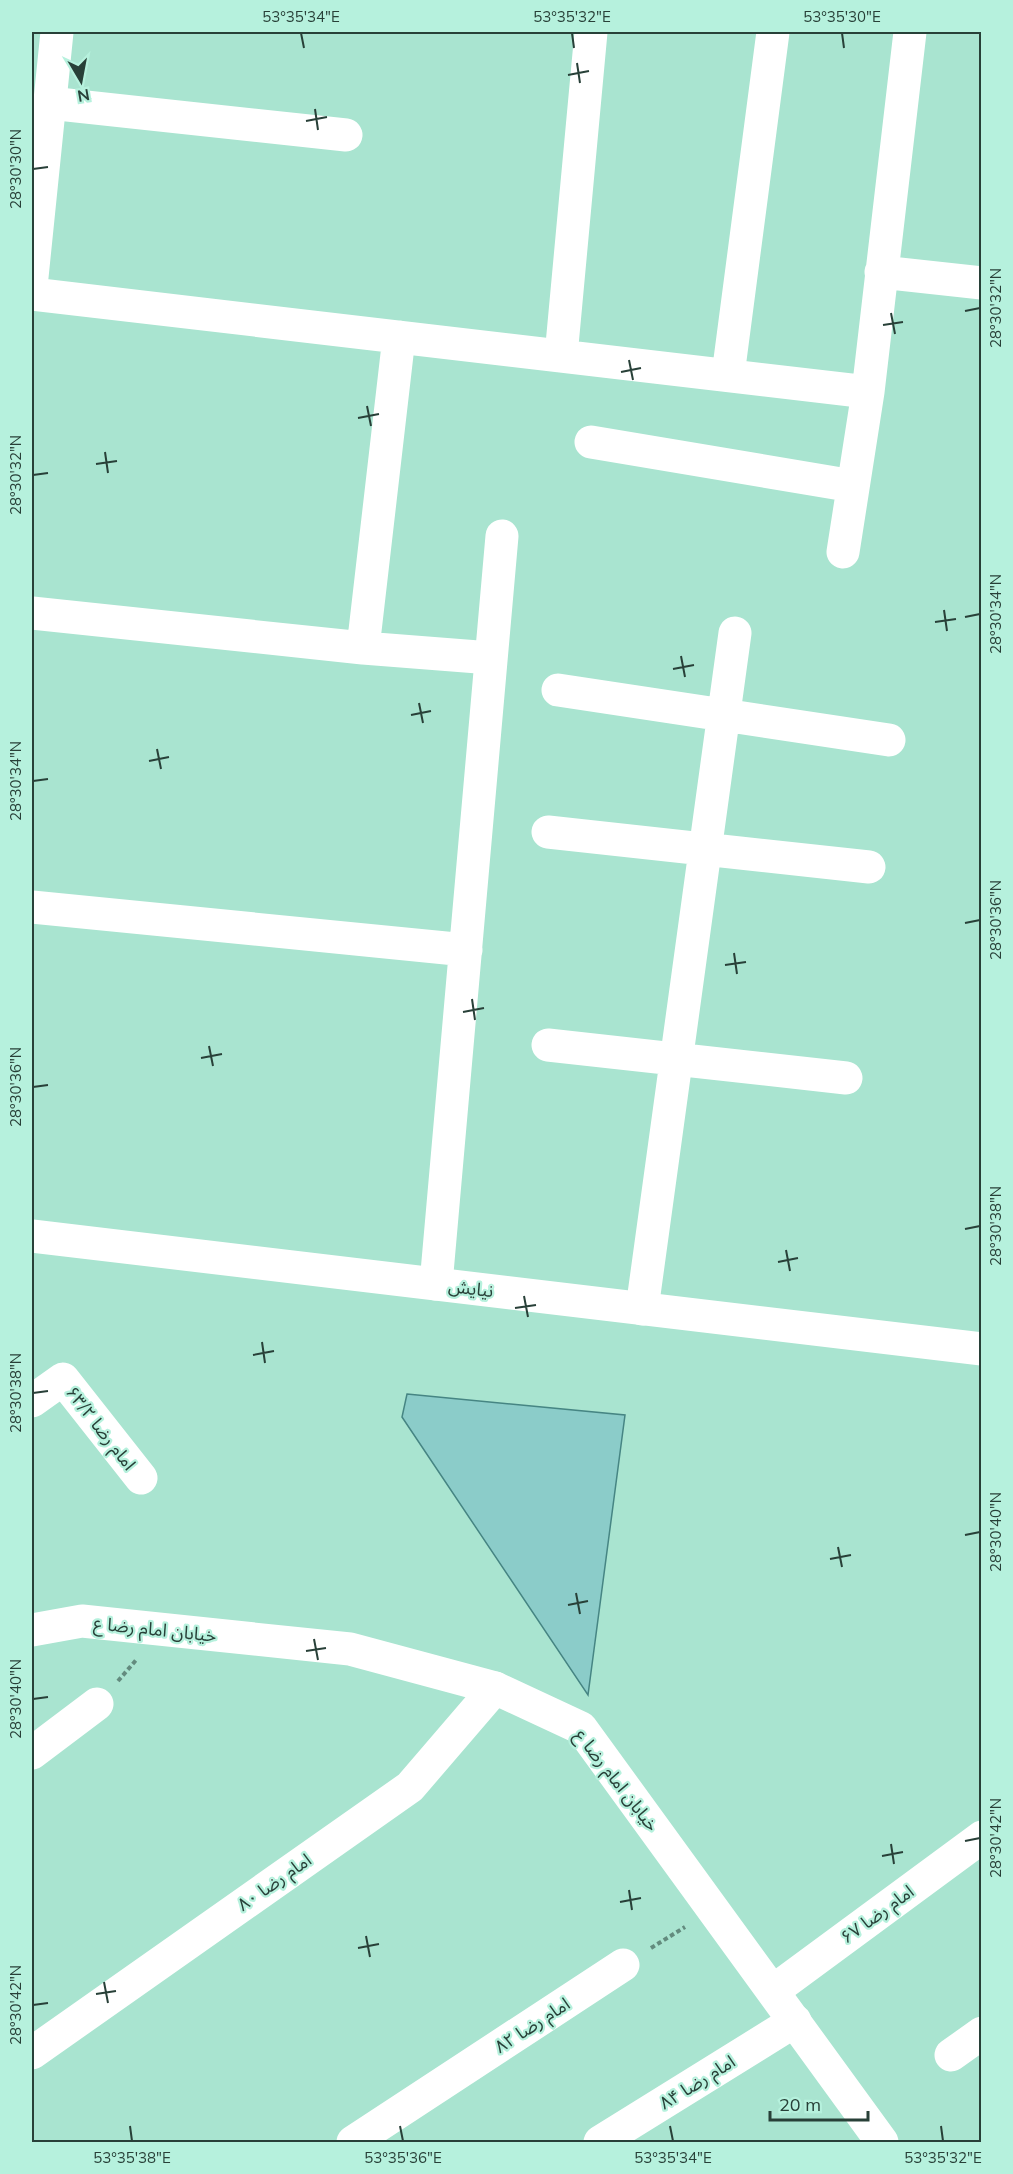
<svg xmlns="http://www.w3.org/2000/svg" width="1013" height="2174" viewBox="0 0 1013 2174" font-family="Mulish,'Noto Sans Arabic',sans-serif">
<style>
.building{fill:#8bccc9;stroke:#468583;stroke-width:1.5}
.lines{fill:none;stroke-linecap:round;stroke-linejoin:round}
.path{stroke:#638b7e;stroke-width:4;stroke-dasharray:4.5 3;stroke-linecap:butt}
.street{stroke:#fff;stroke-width:33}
.secondary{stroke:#fff;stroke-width:33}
.ticks{fill:none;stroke:#284038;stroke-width:2}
.labels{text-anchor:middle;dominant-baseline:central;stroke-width:4.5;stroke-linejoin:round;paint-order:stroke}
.street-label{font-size:18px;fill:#284038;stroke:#b6f1dd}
.neatline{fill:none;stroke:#284038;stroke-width:2}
.ticks-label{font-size:15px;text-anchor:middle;fill:#284038}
</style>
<rect width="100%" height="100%" fill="#a9e4d0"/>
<!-- building -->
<path class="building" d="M 407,1394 L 625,1415 L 588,1695 L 402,1417 Z"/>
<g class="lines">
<!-- path -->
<path class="path" d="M 118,1681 L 137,1659
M 651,1948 L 685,1927"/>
<!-- street -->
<path class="street" d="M 49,103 L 346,135
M 881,272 L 982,283
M 32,294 L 868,392 L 843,552
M 561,356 L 591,32
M 728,375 L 773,32
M 868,392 L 910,32
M 591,442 L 853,486
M 32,613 L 363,648 L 491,658
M 363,648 L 399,337
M 558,690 L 889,740
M 548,832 L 869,867
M 32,907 L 466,950
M 548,1045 L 846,1078
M 436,1284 L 502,536
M 642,1309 L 735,633
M 32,1401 L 63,1379 L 141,1478
M 32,1753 L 97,1704
M 773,1991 L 982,1837
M 32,2053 L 410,1787 L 495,1688
M 951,2055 L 982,2033
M 353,2142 L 623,1965
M 600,2142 L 795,2021"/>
<!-- secondary -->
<path class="secondary" d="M 32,277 L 57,32
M 32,1236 L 982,1349
M 32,1630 L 82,1621 L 350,1649 L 495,1688 L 581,1728 L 882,2142"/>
</g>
<!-- ticks -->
<path class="ticks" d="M 301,33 L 304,48M 572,33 L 574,48M 842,33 L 844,48M 577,63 L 580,83M 568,75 L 589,71M 315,109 L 318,130M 306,121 L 327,117M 33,169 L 48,167M 965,311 L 980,308M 891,313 L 895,334M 883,325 L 903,322M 629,360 L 633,380M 621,372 L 641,368M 367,406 L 371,426M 358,418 L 379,414M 105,452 L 108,473M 96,464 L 117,461M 33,475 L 48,473M 944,610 L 947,631M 965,617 L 980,614M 935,622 L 956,619M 681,656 L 685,677M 673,669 L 694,665M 419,703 L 423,723M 411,715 L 431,711M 157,749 L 161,769M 149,761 L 169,757M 33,781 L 48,779M 965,923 L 980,920M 734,953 L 737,974M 725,965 L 746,962M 472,999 L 475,1020M 463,1012 L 484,1008M 209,1046 L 213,1066M 201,1058 L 222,1054M 33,1087 L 48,1085M 965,1229 L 980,1226M 786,1250 L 790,1271M 778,1262 L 798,1258M 524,1296 L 528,1317M 515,1308 L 536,1305M 262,1342 L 265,1363M 253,1355 L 274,1351M 33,1393 L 48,1391M 965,1535 L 980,1532M 838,1547 L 842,1567M 830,1559 L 851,1555M 576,1593 L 580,1614M 568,1605 L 588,1601M 314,1639 L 318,1660M 306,1651 L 326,1648M 33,1699 L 48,1697M 965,1841 L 980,1838M 891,1844 L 894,1864M 882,1856 L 903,1852M 629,1890 L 632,1910M 620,1902 L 641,1898M 366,1936 L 370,1957M 358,1948 L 379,1944M 104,1982 L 108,2003M 96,1994 L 116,1991M 33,2005 L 48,2003M 130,2126 L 132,2141M 400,2126 L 403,2141M 670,2126 L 673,2141M 941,2126 L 943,2141"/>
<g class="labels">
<!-- street labels -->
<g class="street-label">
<text transform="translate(471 1288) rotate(7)">نیایش</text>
<text transform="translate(101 1428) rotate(52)">امام رضا ۶۳/۲</text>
<text transform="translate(155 1629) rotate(6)">خیابان امام رضا ع</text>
<text transform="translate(617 1780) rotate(52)">خیابان امام رضا ع</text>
<text transform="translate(274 1882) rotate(-35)">امام رضا ۸۰</text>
<text transform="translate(877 1914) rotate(-36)">۶۷ امام رضا</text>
<text transform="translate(532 2025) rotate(-33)">امام رضا ۸۲</text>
<text transform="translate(697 2082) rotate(-32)">امام رضا ۸۴</text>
</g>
</g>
<!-- border -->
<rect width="1013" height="2174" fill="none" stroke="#b6f1dd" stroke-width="66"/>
<!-- north arrow -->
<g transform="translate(81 81) rotate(170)" stroke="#b6f1dd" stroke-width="4.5" paint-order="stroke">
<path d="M0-4.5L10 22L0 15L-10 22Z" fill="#284038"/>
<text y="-9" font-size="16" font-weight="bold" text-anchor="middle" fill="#284038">N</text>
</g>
<!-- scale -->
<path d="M770 2111v9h98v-9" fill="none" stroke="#284038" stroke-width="3"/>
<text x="779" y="2111" font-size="18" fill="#284038" stroke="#b6f1dd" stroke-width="4.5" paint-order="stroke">20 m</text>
<rect x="33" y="33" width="947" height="2108" class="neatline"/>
<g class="ticks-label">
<text x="301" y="22">53°35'34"E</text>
<text x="572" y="22">53°35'32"E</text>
<text x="842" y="22">53°35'30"E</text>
<text transform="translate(16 169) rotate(-90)" y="5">28°30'30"N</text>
<text transform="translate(996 308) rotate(-90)" y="5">28°30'32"N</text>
<text transform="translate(16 475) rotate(-90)" y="5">28°30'32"N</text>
<text transform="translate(996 614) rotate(-90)" y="5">28°30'34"N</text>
<text transform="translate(16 781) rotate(-90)" y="5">28°30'34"N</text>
<text transform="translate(996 920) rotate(-90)" y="5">28°30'36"N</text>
<text transform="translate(16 1087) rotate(-90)" y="5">28°30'36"N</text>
<text transform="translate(996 1226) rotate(-90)" y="5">28°30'38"N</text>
<text transform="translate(16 1393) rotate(-90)" y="5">28°30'38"N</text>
<text transform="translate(996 1532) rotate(-90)" y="5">28°30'40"N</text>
<text transform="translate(16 1699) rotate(-90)" y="5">28°30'40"N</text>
<text transform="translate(996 1838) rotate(-90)" y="5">28°30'42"N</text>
<text transform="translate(16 2005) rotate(-90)" y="5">28°30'42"N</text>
<text x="132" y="2163">53°35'38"E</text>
<text x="403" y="2163">53°35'36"E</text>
<text x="673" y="2163">53°35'34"E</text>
<text x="943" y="2163">53°35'32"E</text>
</g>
</svg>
